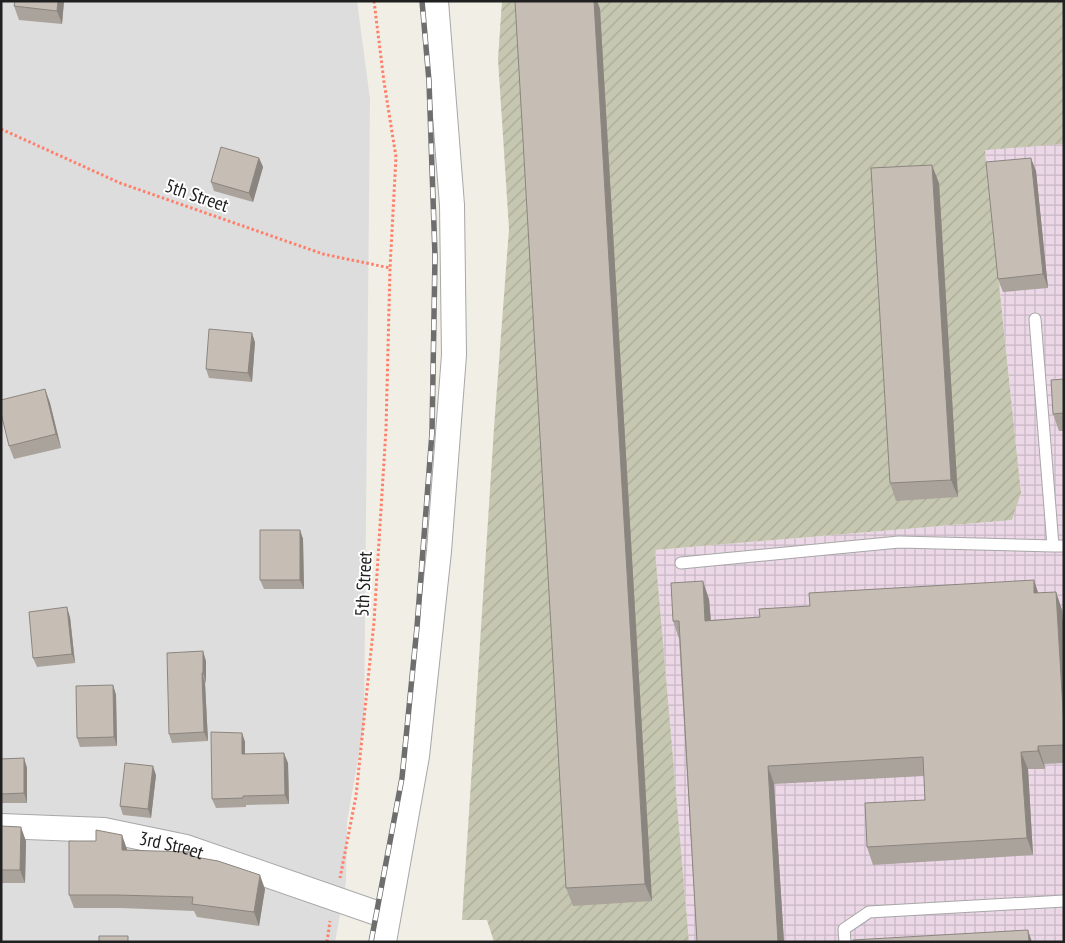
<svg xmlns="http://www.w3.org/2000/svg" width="1065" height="943" viewBox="0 0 1065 943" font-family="'PT Sans Narrow',sans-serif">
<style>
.residential{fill:#dedddd}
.industrial{fill:url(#industrial-grid)}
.construction{fill:url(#construction-furrows)}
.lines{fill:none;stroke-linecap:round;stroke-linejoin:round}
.lane-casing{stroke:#a7a7a7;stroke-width:13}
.street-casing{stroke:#a7a7a7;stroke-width:26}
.path{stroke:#ff7f69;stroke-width:3;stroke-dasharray:2.5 2.5;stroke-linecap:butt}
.lane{stroke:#fff;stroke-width:11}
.street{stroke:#fff;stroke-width:24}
.rail-casing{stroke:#6e6e6e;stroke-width:5.5}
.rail{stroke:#fff;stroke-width:4;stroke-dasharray:11;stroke-linecap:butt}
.wall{fill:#aaa39c}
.shaded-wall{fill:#8b857f}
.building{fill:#c6beb5;stroke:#8b857f}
.labels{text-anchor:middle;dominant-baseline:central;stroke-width:4;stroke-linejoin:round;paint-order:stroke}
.street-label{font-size:19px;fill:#202020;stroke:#fff}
</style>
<defs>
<pattern id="industrial-grid" width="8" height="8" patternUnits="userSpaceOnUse" patternTransform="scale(1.25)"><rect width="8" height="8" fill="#ebd7e6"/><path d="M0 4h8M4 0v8" fill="none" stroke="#c9b8c5"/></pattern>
<pattern id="construction-furrows" width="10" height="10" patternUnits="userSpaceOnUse" patternTransform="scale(1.25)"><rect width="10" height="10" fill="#c6c7b1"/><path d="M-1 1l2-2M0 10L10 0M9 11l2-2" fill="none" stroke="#aaab98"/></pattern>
</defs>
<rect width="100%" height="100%" fill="#f1eee6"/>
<!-- residential -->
<path class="residential" d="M 1,1 L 357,1 L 370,99 L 364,725 L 347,822 L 346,883 L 335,942 L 1,942 Z"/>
<!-- industrial -->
<path class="industrial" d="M 1064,144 L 1064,942 L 689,942 L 655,550 L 1012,520 L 1021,493 L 985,149 Z"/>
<!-- construction -->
<path class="construction" d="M 502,1 L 1064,1 L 1064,144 L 985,150 L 1021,493 L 1012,520 L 655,550 L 689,942 L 494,942 L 487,920 L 462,920 L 494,428 L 509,229 L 498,59 Z"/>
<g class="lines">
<defs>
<path id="lane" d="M 1035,319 L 1053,546 L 1064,546
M 681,563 L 899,542 L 1053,546
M 845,942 L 844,929 L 869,912 L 1064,901"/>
<g id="street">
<path id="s1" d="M 1,826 L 104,830 L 186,847 L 388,917"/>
<path d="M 384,942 L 417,756 L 439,551 L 454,355 L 452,205 L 436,1"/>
</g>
</defs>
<!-- lane casing -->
<use href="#lane" class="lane-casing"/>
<!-- street casing -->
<use href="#street" class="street-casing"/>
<!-- path -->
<path class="path" d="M 374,1 L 384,82 L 396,157 L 390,268
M 1,129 L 120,183 L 323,254 L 390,268 L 386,429 L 374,622 L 356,796 L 340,878
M 327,942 L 330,921"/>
<!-- lane -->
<use href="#lane" class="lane"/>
<!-- street -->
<use href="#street" class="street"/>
<defs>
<path id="rail" d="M 371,942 L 402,778 L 417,627 L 432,433 L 435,256 L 429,81 L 422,1"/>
</defs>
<!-- rail casing -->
<use href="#rail" class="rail-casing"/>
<!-- rail -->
<use href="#rail" class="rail"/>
</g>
<!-- wall -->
<path class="wall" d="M 64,1 L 62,24 L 19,20 L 14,6 Z
M 594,1 L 597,1 L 600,9 L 652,901 L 573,906 L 566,888 Z
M 259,158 L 263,167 L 253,202 L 214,191 L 211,182 Z
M 1036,171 L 1048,288 L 1003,292 L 998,279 Z
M 939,183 L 958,497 L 896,501 L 890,483 Z
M 255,342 L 252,382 L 209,378 L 206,369 Z
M 1064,379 L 1064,431 L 1059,431 L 1053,414 Z
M 45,389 L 50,403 L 61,448 L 14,459 L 9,446 Z
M 300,530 L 303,539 L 304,589 L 264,589 L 260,580 Z
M 1056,592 L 1062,610 L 1064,636 L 1064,763 L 1044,764 L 1045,769 L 1028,769 L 1033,855 L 873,865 L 867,847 L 925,800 L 924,776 L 774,784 L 784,942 L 697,942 L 679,639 L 673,621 L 709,599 L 711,620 L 760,617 Z
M 70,617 L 75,663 L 37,667 L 33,658 Z
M 206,661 L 206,682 L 205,683 L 208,741 L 172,743 L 169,734 Z
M 113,685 L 116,695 L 117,746 L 80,747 L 77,738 Z
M 242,733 L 245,742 L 245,754 L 288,763 L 289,804 L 246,805 L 246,807 L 216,808 L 212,799 Z
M 24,758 L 27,768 L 27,803 L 1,803 L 1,759 Z
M 156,775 L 151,818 L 123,815 L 120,806 Z
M 1,826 L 26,841 L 25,883 L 1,883 Z
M 127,849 L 127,850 L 192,856 L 265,889 L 259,926 L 197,917 L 194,911 L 121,908 L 74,908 L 69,895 Z"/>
<!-- shaded-wall -->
<path class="shaded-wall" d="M 58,1 L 64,1 L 62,24 L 57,11 Z
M 594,1 L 597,1 L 600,9 L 652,901 L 645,884 Z
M 259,158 L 263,167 L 253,202 L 249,193 Z
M 1031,158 L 1036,171 L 1048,288 L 1043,274 Z
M 932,165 L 939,183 L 958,497 L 951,480 Z
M 252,333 L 255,342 L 252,382 L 248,373 Z
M 45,389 L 50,403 L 61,448 L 56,434 Z
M 300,530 L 303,539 L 304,589 L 300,580 Z
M 1034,580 L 1040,598 L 1034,593 Z
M 703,581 L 709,599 L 712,638 L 705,621 Z
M 1056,592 L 1062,610 L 1064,636 L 1064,727 Z
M 67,607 L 70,617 L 75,663 L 72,654 Z
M 203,651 L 206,661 L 206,682 L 203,673 Z
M 202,673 L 205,683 L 208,741 L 204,732 Z
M 113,685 L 116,695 L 117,746 L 114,737 Z
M 242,733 L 245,742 L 245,764 L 242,754 Z
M 1038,746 L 1044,764 L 1045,769 L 1038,751 Z
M 1021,752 L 1028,769 L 1033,855 L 1027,838 Z
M 284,753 L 288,763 L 289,804 L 285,795 Z
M 24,758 L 27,768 L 27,803 L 24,793 Z
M 153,766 L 156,775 L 151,818 L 148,809 Z
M 768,766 L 774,784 L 784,942 L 778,942 Z
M 21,827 L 26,841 L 25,883 L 20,870 Z
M 122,835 L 127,849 L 127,864 L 122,850 Z
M 260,875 L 265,889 L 259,926 L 254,912 Z
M 1028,930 L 1032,942 L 1029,942 Z"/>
<!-- building -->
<path class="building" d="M 15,1 L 58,1 L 57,11 L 14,6 Z
M 515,1 L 594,1 L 645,884 L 566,888 Z
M 221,147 L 259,158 L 249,193 L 211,182 Z
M 1031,158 L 1043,274 L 998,279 L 986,162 Z
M 932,165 L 951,480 L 890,483 L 871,168 Z
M 209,329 L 252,333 L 248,373 L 206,369 Z
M 1064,379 L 1064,413 L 1053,414 L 1051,380 Z
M 45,389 L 56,434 L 9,446 L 1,413 L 1,400 Z
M 260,530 L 300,530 L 300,580 L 260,580 Z
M 1034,580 L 1034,593 L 1056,592 L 1064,727 L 1064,745 L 1038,746 L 1038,751 L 1021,752 L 1027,838 L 867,847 L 865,803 L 925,800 L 923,757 L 768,766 L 778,942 L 697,942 L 679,621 L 673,621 L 671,583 L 703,581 L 705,621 L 760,617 L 759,609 L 810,606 L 809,593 Z
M 67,607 L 72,654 L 33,658 L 29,612 Z
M 203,651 L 203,673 L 202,673 L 204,732 L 169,734 L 167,653 Z
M 113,685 L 114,737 L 77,738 L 76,686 Z
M 211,732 L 242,733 L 242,754 L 284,753 L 285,795 L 243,796 L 243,798 L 212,799 Z
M 24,758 L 24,793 L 1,794 L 1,759 Z
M 125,763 L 153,766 L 148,809 L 120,806 Z
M 1,826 L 21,827 L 20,870 L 1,870 Z
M 96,830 L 122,835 L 122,850 L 190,852 L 190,856 L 218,861 L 260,875 L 254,912 L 192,904 L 193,897 L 116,895 L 69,895 L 69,841 L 96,841 Z
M 1028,930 L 1029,942 L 853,942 L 853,940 Z
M 99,936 L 128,936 L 128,942 L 99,942 Z"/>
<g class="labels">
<!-- street labels -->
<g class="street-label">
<text transform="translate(197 195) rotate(19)">5th Street</text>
<text transform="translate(363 584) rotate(-87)">5th Street</text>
<text stroke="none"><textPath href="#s1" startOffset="172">3rd Street</textPath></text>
</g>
</g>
<!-- border -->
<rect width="1065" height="943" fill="none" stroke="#202020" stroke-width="5"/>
</svg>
